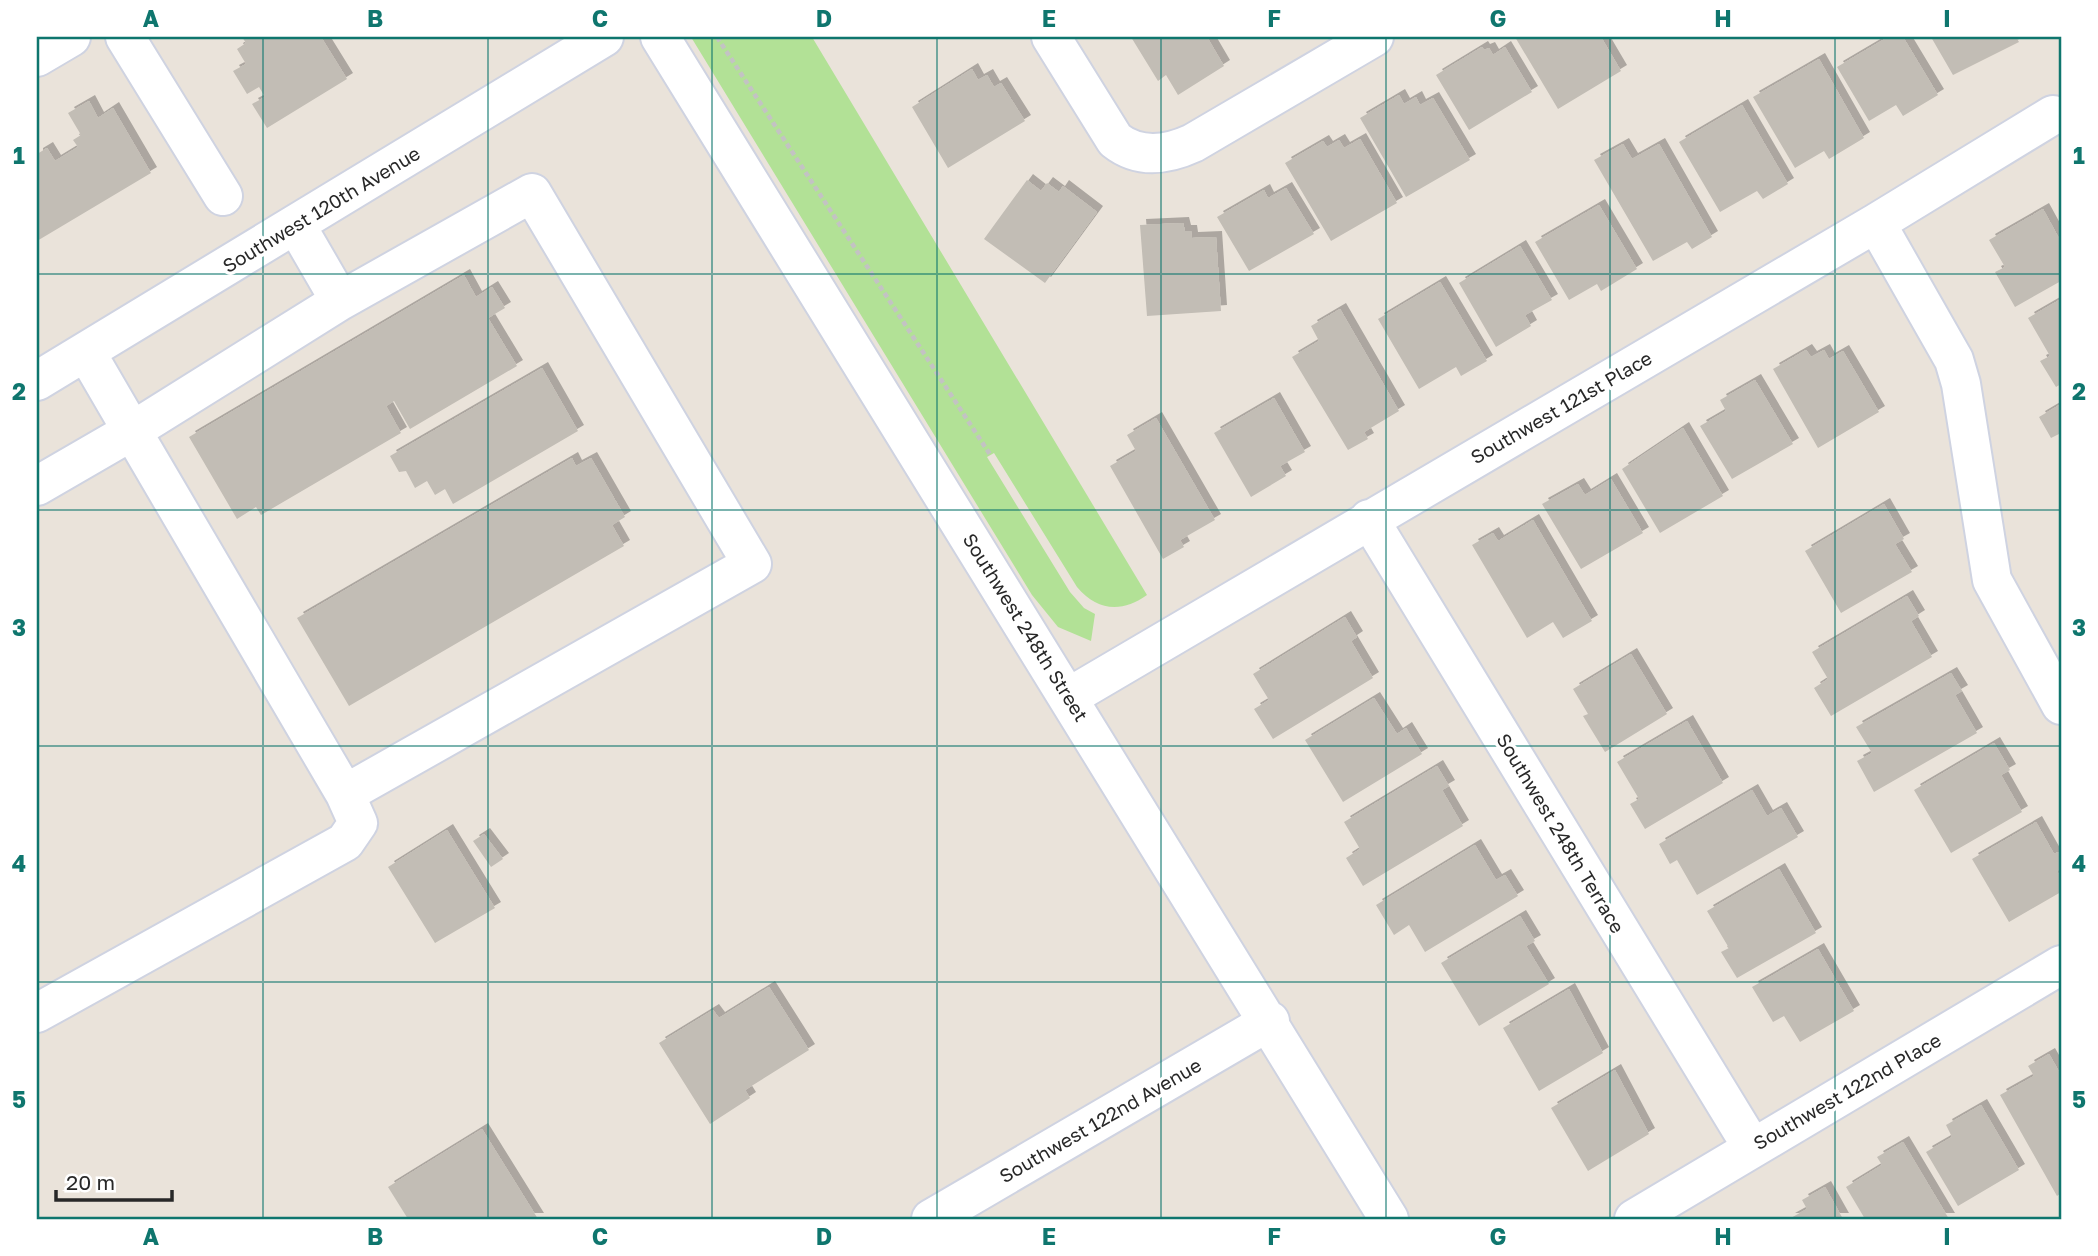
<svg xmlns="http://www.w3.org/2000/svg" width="2098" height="1256" viewBox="0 0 2098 1256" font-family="'Golos Text',sans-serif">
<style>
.green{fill:#b2e196}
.building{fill:#c2bdb5;filter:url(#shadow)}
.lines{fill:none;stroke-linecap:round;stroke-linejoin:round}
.minor-casing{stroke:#cfd3e1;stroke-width:42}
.path{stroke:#c3c3c3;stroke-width:4.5;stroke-dasharray:5 3.5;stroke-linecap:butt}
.minor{stroke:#fff;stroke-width:38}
.grid{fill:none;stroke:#0f766e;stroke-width:2;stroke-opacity:0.55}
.labels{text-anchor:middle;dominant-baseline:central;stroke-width:7;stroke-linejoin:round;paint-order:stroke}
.street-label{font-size:19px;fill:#282828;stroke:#fff}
.neatline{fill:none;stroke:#0f766e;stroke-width:2.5}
.grid-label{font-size:23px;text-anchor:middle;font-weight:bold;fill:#0f766e}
</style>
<defs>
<filter id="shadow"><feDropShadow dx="6" dy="-6" stdDeviation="0" flood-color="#0004"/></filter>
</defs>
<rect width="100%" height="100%" fill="#eae3da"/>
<!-- green -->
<path class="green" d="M 691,37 L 812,37 L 1147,595 C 1122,613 1097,611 1077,587 L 994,453 L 987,457 L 1070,592 L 1084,608 L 1095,614 L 1091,641 L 1058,627 L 1032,595 Z"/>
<!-- building -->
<path class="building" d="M 242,37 L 321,37 L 347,79 L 267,128 L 252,104 L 265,97 L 259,87 L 247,94 L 233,71 L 246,64 L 237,49 L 246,43 Z
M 1131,37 L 1207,37 L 1224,66 L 1178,95 L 1166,75 L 1158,81 Z
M 1515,37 L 1601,37 L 1621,71 L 1558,109 Z
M 1888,37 L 1903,37 L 1938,95 L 1903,116 L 1896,105 L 1869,121 L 1837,67 Z
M 1931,37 L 2016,37 L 2019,42 L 1953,75 Z
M 1482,47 L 1484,50 L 1489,48 L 1493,55 L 1505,47 L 1532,92 L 1469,130 L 1436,75 Z
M 1819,59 L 1864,138 L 1829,159 L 1824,151 L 1795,168 L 1753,97 Z
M 972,69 L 978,80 L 987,75 L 994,87 L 1001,83 L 1025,121 L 948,168 L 912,107 Z
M 1399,95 L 1404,104 L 1416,97 L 1420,105 L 1433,98 L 1470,160 L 1406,197 L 1360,118 Z
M 89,101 L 98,118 L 113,108 L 151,173 L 37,241 L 37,154 L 47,148 L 55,161 L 78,147 L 73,140 L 81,135 L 68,113 Z
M 1742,105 L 1788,184 L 1763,199 L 1757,191 L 1720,212 L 1679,142 Z
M 1360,139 L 1397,203 L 1331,241 L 1285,163 L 1323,141 L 1327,147 L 1339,140 L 1344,148 Z
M 1623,144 L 1632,159 L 1659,144 L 1712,237 L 1692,249 L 1687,242 L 1653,261 L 1594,160 Z
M 1027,180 L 1041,191 L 1047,183 L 1059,192 L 1063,186 L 1097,212 L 1045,283 L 984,239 Z
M 1286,188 L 1314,234 L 1249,271 L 1217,217 L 1264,190 L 1268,198 Z
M 1599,205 L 1637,269 L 1601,291 L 1597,284 L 1569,300 L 1535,242 Z
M 2043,209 L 2061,242 L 2061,281 L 2015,307 L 1995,272 L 2005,267 L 1989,240 Z
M 1183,223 L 1185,231 L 1191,231 L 1192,238 L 1216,237 L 1221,311 L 1147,316 L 1140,225 Z
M 1520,246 L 1552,300 L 1525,315 L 1531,326 L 1496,347 L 1459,283 Z
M 464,275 L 476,297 L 492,287 L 505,308 L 488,318 L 517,366 L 410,429 L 394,401 L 386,406 L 401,433 L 261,515 L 256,507 L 237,519 L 189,437 Z
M 1440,282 L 1487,361 L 1461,376 L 1456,367 L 1419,389 L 1378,319 Z
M 2061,299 L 2061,384 L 2056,387 L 2040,361 L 2050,356 L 2028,318 Z
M 1340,309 L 1399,411 L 1364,432 L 1368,439 L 1348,450 L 1292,357 L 1319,341 L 1311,326 Z
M 1806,350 L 1811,357 L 1824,350 L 1829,359 L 1843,351 L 1879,412 L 1818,448 L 1773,369 Z
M 542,368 L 578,431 L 453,504 L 445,489 L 435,495 L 427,481 L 415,488 L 406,471 L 399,472 L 390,456 Z
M 1755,380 L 1793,444 L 1732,479 L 1700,426 L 1726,411 L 1720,400 Z
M 1274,398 L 1305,452 L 1280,466 L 1286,476 L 1251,497 L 1214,433 Z
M 2061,404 L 2061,437 L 2059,434 L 2051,438 L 2039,417 Z
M 1156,418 L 1215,520 L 1180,540 L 1184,547 L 1163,559 L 1110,466 L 1136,451 L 1127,435 Z
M 1683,428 L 1723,496 L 1660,533 L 1622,469 Z
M 572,458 L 576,466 L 591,458 L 625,517 L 612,525 L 624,546 L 349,706 L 297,618 Z
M 1611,479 L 1643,533 L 1581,569 L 1542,504 L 1578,484 L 1585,495 Z
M 1884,504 L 1904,539 L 1895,544 L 1912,572 L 1841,613 L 1805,551 Z
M 1533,520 L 1592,621 L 1563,638 L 1553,622 L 1527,638 L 1472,545 L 1493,533 L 1498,541 Z
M 1907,596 L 1919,616 L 1911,621 L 1932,657 L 1831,716 L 1814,688 L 1828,679 L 1812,652 Z
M 1345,617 L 1357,637 L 1351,641 L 1373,678 L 1273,739 L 1254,709 L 1269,700 L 1253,674 Z
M 1631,654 L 1667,714 L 1605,752 L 1583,716 L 1588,714 L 1573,689 Z
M 1951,673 L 1962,691 L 1955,695 L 1977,733 L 1874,792 L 1857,761 L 1872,753 L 1856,727 Z
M 1374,698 L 1397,734 L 1406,728 L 1422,754 L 1343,802 L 1305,740 Z
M 1687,721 L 1723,783 L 1645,829 L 1630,804 L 1639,799 L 1617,762 Z
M 1994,743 L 2010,770 L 2001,775 L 2022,812 L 1951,853 L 1914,790 Z
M 1437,766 L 1449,786 L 1442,790 L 1463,826 L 1363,886 L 1346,858 L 1360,849 L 1344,822 Z
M 1752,790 L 1767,816 L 1781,808 L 1798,837 L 1697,895 L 1677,860 L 1670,864 L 1659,844 Z
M 2036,822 L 2054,854 L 2058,852 L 2061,858 L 2061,868 L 2057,871 L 2061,878 L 2061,892 L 2009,922 L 1972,859 Z
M 447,830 L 495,908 L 435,943 L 388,867 Z
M 484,834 L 503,859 L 491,867 L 473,841 Z
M 1475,845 L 1496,880 L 1505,875 L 1518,896 L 1425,952 L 1409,925 L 1394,935 L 1376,905 Z
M 1779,869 L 1816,933 L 1737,978 L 1721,952 L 1729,948 L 1707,911 Z
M 1520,916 L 1535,941 L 1526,946 L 1549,984 L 1479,1026 L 1441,963 Z
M 1818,949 L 1854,1011 L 1800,1042 L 1784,1016 L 1773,1022 L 1752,987 Z
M 769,987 L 809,1050 L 745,1090 L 750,1098 L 710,1124 L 659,1043 L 713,1010 L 719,1018 Z
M 1569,989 L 1603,1053 L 1539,1091 L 1503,1028 Z
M 2049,1054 L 2061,1075 L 2061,1193 L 2057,1196 L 2000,1095 L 2034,1076 L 2028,1066 Z
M 1615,1070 L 1649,1134 L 1588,1171 L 1551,1108 Z
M 1981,1105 L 2019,1170 L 1958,1206 L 1926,1152 L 1952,1137 L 1946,1125 Z
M 482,1129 L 538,1219 L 408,1219 L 388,1187 Z
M 1903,1142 L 1949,1219 L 1865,1219 L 1846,1187 L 1882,1165 L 1877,1157 Z
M 1825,1187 L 1843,1219 L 1789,1219 L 1807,1209 L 1802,1200 Z"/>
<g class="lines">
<defs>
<path id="minor" d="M 125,37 L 223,196
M 660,37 L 1389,1219
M 1051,37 L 1115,140 C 1139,159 1167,155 1193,143 L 1374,37
M 37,57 L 71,37
M 1876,223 L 1954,360 L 1961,384 L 1992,580 L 2061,705
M 296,225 L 340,301 L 532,193 L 752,564 L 345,794 L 132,431 L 340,301
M 37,381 L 604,37
M 37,486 L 132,431 L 86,352
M 1369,519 L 1752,1147
M 1069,697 L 1876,223 L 2053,115
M 37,1013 L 345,842 L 358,823 L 345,794
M 931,1219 L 1270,1021
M 1634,1219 L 2061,965"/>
</defs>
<!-- minor casing -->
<use href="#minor" class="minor-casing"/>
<!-- path -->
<path class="path" d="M 717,37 L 991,456"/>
<!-- minor -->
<use href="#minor" class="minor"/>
</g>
<!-- grid -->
<path class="grid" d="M 263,37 L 263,1219M 488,37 L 488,1219M 712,37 L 712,1219M 937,37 L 937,1219M 1161,37 L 1161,1219M 1386,37 L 1386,1219M 1610,37 L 1610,1219M 1835,37 L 1835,1219M 37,274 L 2061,274M 37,510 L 2061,510M 37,746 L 2061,746M 37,982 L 2061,982"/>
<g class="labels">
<!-- street labels -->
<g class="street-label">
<text transform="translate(321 209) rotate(-31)">Southwest 120th Avenue</text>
<text transform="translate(1561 407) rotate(-30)">Southwest 121st Place</text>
<text transform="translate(1026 627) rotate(58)">Southwest 248th Street</text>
<text transform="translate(1561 833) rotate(59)">Southwest 248th Terrace</text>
<text transform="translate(1847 1091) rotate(-30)">Southwest 122nd Place</text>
<text transform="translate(1100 1120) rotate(-30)">Southwest 122nd Avenue</text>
</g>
</g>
<!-- border -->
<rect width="2098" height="1256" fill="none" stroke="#ffffff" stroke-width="77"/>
<!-- scale -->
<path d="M56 1190v10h116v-10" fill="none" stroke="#282828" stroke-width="3.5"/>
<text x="66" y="1190" font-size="21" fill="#282828" stroke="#ffffff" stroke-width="5" paint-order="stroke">20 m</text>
<rect x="38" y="38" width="2022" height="1180" class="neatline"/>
<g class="grid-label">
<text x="151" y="27">A</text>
<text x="375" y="27">B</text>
<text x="600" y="27">C</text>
<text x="824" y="27">D</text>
<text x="1049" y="27">E</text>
<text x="1274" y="27">F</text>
<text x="1498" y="27">G</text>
<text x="1723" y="27">H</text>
<text x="1947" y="27">I</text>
<text x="19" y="164">1</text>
<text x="2079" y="164">1</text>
<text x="19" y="400">2</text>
<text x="2079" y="400">2</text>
<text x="19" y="636">3</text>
<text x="2079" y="636">3</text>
<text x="19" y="872">4</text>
<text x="2079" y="872">4</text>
<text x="19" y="1108">5</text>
<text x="2079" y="1108">5</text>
<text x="151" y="1245">A</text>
<text x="375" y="1245">B</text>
<text x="600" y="1245">C</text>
<text x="824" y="1245">D</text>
<text x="1049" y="1245">E</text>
<text x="1274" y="1245">F</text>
<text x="1498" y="1245">G</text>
<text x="1723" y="1245">H</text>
<text x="1947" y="1245">I</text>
</g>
</svg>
